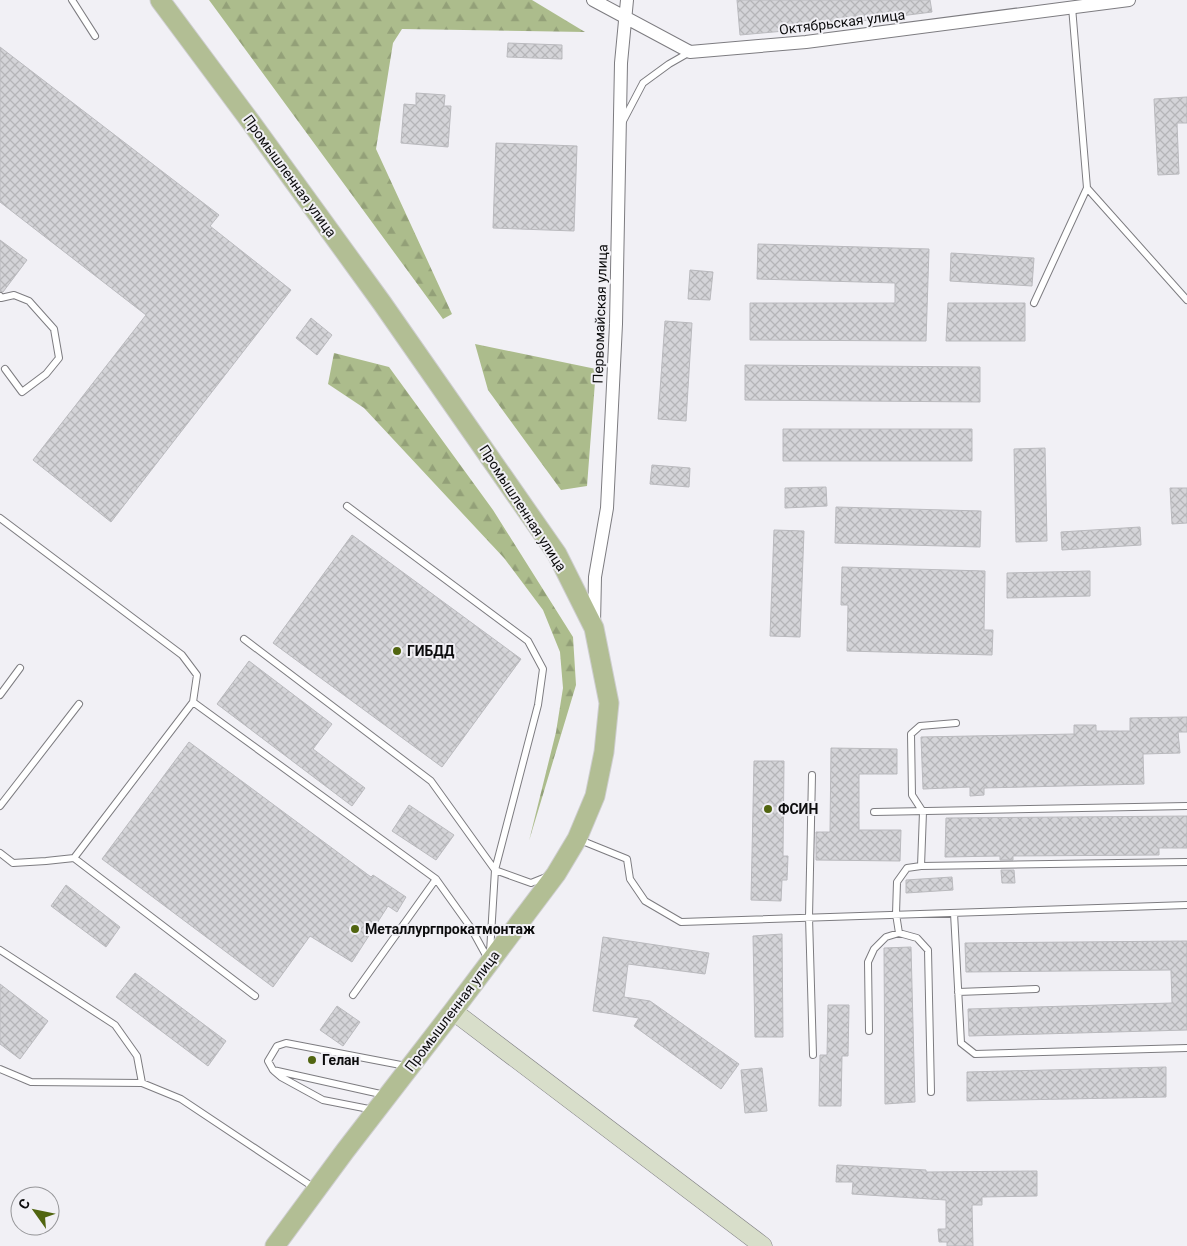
<svg xmlns="http://www.w3.org/2000/svg" width="1187" height="1246" viewBox="0 0 1187 1246" font-family="Roboto,sans-serif">
<style>
.forest{fill:url(#forest-firs)}
.building{fill:url(#building-cross-hatch);stroke:#bababe}
.lines{fill:none;stroke-linecap:round;stroke-linejoin:round}
.service-casing{stroke:#7d7c80;stroke-width:8}
.minor-casing{stroke:#7d7c80;stroke-width:14}
.secondary-casing{stroke:#7d7c80;stroke-width:19}
.primary-casing{stroke:#cececf;stroke-width:21}
.service{stroke:#fff;stroke-width:6}
.minor{stroke:#fff;stroke-width:12}
.secondary{stroke:#d8deca;stroke-width:18}
.primary{stroke:#b2be94;stroke-width:19}
.poi-dot{fill:#516510;stroke:#f1f0f5;stroke-width:2}
.labels{text-anchor:middle;dominant-baseline:central;stroke-width:4;stroke-linejoin:round;paint-order:stroke}
.street-label{font-size:14px;fill:#0c0c0d;stroke:#f1f0f5}
.poi-label{font-size:14px;font-weight:bold;fill:#0c0c0d;stroke:#f1f0f5;text-anchor:start}
</style>
<defs>
<pattern id="forest-firs" width="22" height="20" patternUnits="userSpaceOnUse" patternTransform="scale(1.25)"><rect width="22" height="20" fill="#acbc8c"/><path d="M5 1l3.5 6h-7zM16 11l3.5 6h-7z" fill="#93a078"/></pattern>
<pattern id="building-cross-hatch" width="8" height="8" patternUnits="userSpaceOnUse" patternTransform="scale(1.25)"><rect width="8" height="8" fill="#d4d4d8"/><path d="M0 0l8 8M0 8l8-8" fill="none" stroke="#b5b5b8"/></pattern>
</defs>
<rect width="100%" height="100%" fill="#f1f0f5"/>
<!-- forest -->
<path class="forest" d="M 209,0 L 532,0 L 585,32 L 402,29 L 393,43 L 376,149 L 452,314 L 443,319 Z
M 475,344 L 596,369 L 587,486 L 561,490 L 488,390 Z
M 334,353 L 389,367 L 493,510 L 573,637 L 576,685 L 529,841 L 556,732 L 563,688 L 560,652 L 543,610 L 504,558 L 364,408 L 328,384 Z"/>
<!-- building -->
<path class="building" d="M 737,0 L 930,0 L 932,12 L 829,25 L 829,27 L 740,35 Z
M 508,43 L 562,45 L 562,59 L 507,57 Z
M 0,47 L 219,215 L 210,226 L 291,290 L 111,522 L 33,460 L 146,315 L 0,202 Z
M 416,93 L 445,95 L 444,106 L 451,106 L 448,147 L 401,143 L 404,104 L 416,105 Z
M 1187,97 L 1187,123 L 1177,123 L 1179,174 L 1158,175 L 1154,99 Z
M 496,143 L 577,146 L 574,231 L 493,228 Z
M 0,240 L 27,260 L 3,292 L 0,291 Z
M 758,244 L 929,249 L 926,341 L 750,340 L 750,303 L 895,303 L 895,283 L 757,279 Z
M 951,253 L 1034,258 L 1032,286 L 950,281 Z
M 690,270 L 713,272 L 710,300 L 688,299 Z
M 948,303 L 1025,303 L 1025,341 L 946,341 Z
M 311,318 L 332,335 L 317,355 L 296,338 Z
M 665,321 L 692,323 L 686,421 L 658,419 Z
M 745,365 L 980,367 L 980,402 L 745,400 Z
M 783,429 L 972,429 L 972,461 L 783,461 Z
M 1045,448 L 1047,541 L 1016,542 L 1014,449 Z
M 652,465 L 690,468 L 689,487 L 650,484 Z
M 826,487 L 827,506 L 785,508 L 785,488 Z
M 1170,488 L 1187,488 L 1187,523 L 1172,524 Z
M 836,507 L 981,511 L 980,547 L 835,543 Z
M 1140,527 L 1141,545 L 1062,550 L 1061,532 Z
M 774,530 L 804,531 L 800,637 L 770,636 Z
M 352,535 L 521,659 L 442,767 L 273,643 Z
M 842,567 L 985,571 L 984,630 L 993,630 L 992,655 L 847,651 L 848,605 L 841,605 Z
M 1090,571 L 1090,596 L 1007,598 L 1007,573 Z
M 249,661 L 332,724 L 313,749 L 365,788 L 352,806 L 217,704 Z
M 1187,717 L 1187,732 L 1178,732 L 1180,753 L 1143,754 L 1144,784 L 984,788 L 984,795 L 970,796 L 970,787 L 923,789 L 921,737 L 1074,734 L 1074,725 L 1096,725 L 1096,731 L 1130,731 L 1130,718 Z
M 189,742 L 371,877 L 373,875 L 406,897 L 397,912 L 388,906 L 352,962 L 310,936 L 273,987 L 102,859 Z
M 831,748 L 897,749 L 897,774 L 859,774 L 859,830 L 901,830 L 900,861 L 816,860 L 816,832 L 830,832 Z
M 754,761 L 784,761 L 783,856 L 788,856 L 787,880 L 782,880 L 781,901 L 751,900 Z
M 409,805 L 454,835 L 436,860 L 392,831 Z
M 1187,816 L 1187,848 L 1159,848 L 1159,855 L 1013,856 L 1013,860 L 1000,860 L 1000,856 L 945,857 L 946,818 Z
M 1001,870 L 1014,870 L 1015,883 L 1002,883 Z
M 952,877 L 953,890 L 906,893 L 906,880 Z
M 66,885 L 120,927 L 106,947 L 51,906 Z
M 782,934 L 783,1037 L 755,1037 L 753,936 Z
M 603,937 L 709,953 L 705,974 L 628,964 L 624,997 L 650,1001 L 739,1064 L 721,1089 L 634,1026 L 639,1018 L 593,1011 Z
M 1187,941 L 1187,1030 L 969,1036 L 968,1009 L 1172,1003 L 1171,970 L 966,972 L 965,943 Z
M 911,947 L 915,1102 L 885,1104 L 884,948 Z
M 135,973 L 226,1041 L 208,1066 L 116,997 Z
M 0,984 L 48,1021 L 20,1059 L 0,1044 Z
M 828,1005 L 849,1005 L 848,1056 L 842,1056 L 841,1106 L 819,1106 L 820,1055 L 827,1055 Z
M 337,1006 L 360,1022 L 343,1046 L 320,1030 Z
M 1166,1067 L 1166,1097 L 967,1101 L 967,1072 Z
M 762,1068 L 767,1111 L 745,1113 L 741,1070 Z
M 837,1165 L 926,1170 L 926,1172 L 1037,1171 L 1037,1196 L 982,1197 L 982,1205 L 972,1205 L 973,1246 L 947,1246 L 947,1242 L 939,1242 L 938,1229 L 946,1229 L 946,1200 L 852,1194 L 853,1182 L 836,1182 Z"/>
<g class="lines">
<defs>
<path id="service" d="M 72,0 L 95,36
M 1072,7 L 1087,188 L 1187,300
M 622,123 L 643,83 L 669,64 L 690,52
M 0,296 L 1,298 L 14,295 L 29,301 L 54,329 L 59,358 L 46,374 L 22,392 L 5,369
M 1034,303 L 1087,188
M 347,506 L 528,641 L 543,669 L 538,705 L 495,870 L 490,952
M 0,518 L 182,655 L 197,675 L 193,702
M 244,639 L 431,781 L 495,870 L 531,883 L 546,877
M 0,695 L 20,668
M 812,775 L 809,917 L 813,1055
M 0,806 L 79,704
M 874,812 L 1187,806
M 580,840 L 627,859 L 630,879 L 645,901 L 681,922 L 1187,905
M 0,853 L 13,863 L 46,861 L 74,858
M 921,866 L 923,812 L 912,795 L 911,734 L 920,726 L 956,723
M 954,913 L 961,1043 L 975,1054 L 1187,1048
M 899,933 L 896,914 L 897,882 L 907,868 L 921,866 L 1187,862
M 0,950 L 115,1025 L 137,1056 L 142,1083
M 958,992 L 1036,989
M 353,995 L 436,879 L 471,928 L 488,959
M 255,996 L 74,858 L 193,702 L 436,879
M 869,1031 L 868,962 L 874,949 L 886,937 L 899,933 L 917,938 L 928,950 L 931,1092
M 0,1069 L 31,1082 L 142,1083 L 181,1099 L 316,1189
M 274,1071 L 281,1077 L 323,1100 L 374,1110
M 385,1095 L 273,1070 L 268,1061 L 277,1046 L 286,1043 L 406,1066"/>
<path id="minor" d="M 593,0 L 690,52 L 806,42 L 1129,0
M 594,623 L 595,577 L 607,508 L 616,324 L 621,63 L 627,0"/>
<path id="secondary" d="M 453,1011 L 763,1246"/>
<path id="primary" d="M 160,0 L 253,125 L 382,303 L 557,554 L 594,628 L 609,703 L 604,752 L 595,796 L 577,839 L 556,874 L 453,1011 L 345,1151 L 275,1246"/>
</defs>
<!-- service casing -->
<use href="#service" class="service-casing"/>
<!-- minor casing -->
<use href="#minor" class="minor-casing"/>
<!-- secondary casing -->
<use href="#secondary" class="secondary-casing"/>
<!-- primary casing -->
<use href="#primary" class="primary-casing"/>
<!-- service -->
<use href="#service" class="service"/>
<!-- minor -->
<use href="#minor" class="minor"/>
<!-- secondary -->
<use href="#secondary" class="secondary"/>
<!-- primary -->
<use href="#primary" class="primary"/>
</g>
<!-- markers -->
<g class="poi-dot">
<circle cx="397" cy="651" r="5"/>
<circle cx="768" cy="809" r="5"/>
<circle cx="355" cy="929" r="5"/>
<circle cx="312" cy="1060" r="5"/>
</g>
<g class="labels">
<!-- street labels -->
<g class="street-label">
<text transform="translate(842 22) rotate(-7)">Октябрьская улица</text>
<text transform="translate(290 176) rotate(54)">Промышленная улица</text>
<text transform="translate(600 314) rotate(-88)">Первомайская улица</text>
<text transform="translate(523 508) rotate(57)">Промышленная улица</text>
<text transform="translate(452 1011) rotate(-53)">Промышленная улица</text>
</g>
<!-- poi labels -->
<g class="poi-label">
<text x="407" y="651">ГИБДД</text>
<text x="778" y="809">ФСИН</text>
<text x="365" y="929">Металлургпрокатмонтаж</text>
<text x="322" y="1060">Гелан</text>
</g>
</g>
<!-- north arrow -->
<g transform="translate(35 1211) rotate(303)"><circle r="24" fill="#f1f0f5" stroke="#959598"/>
<path d="M0-4L9 19L0 12L-9 19Z" fill="#516510"/>
<text y="-8" font-size="14" font-weight="bold" text-anchor="middle" fill="#0c0c0d">С</text>
</g>
</svg>
